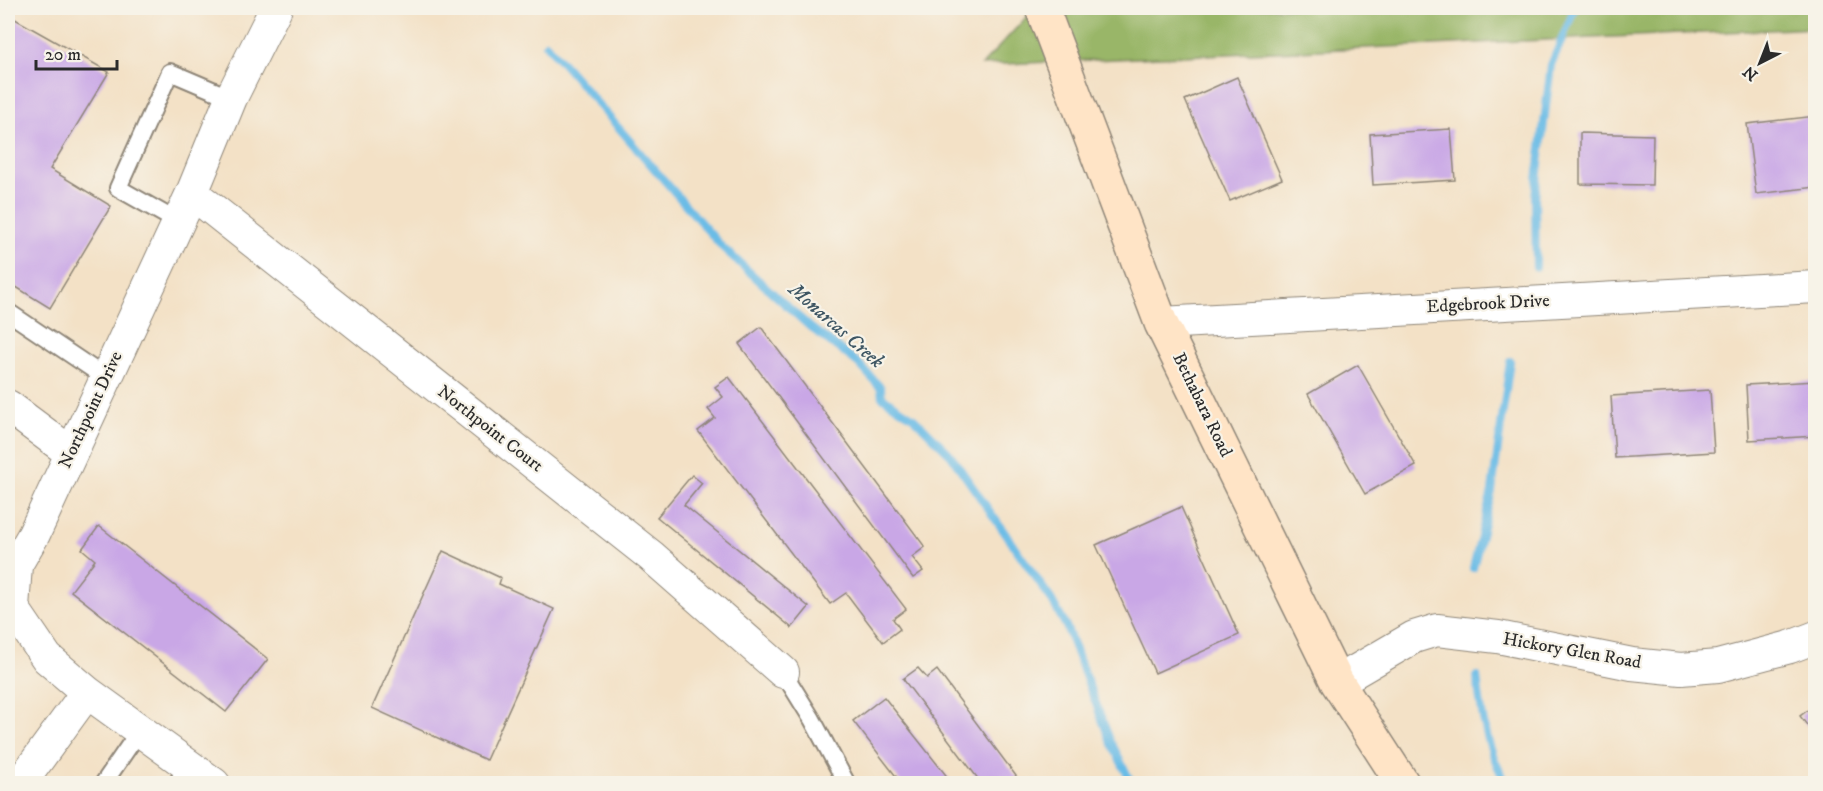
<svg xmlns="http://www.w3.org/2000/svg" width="1823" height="791" viewBox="0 0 1823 791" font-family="'IM FELL DW Pica',serif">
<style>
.forest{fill:#99b668;stroke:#62704a;stroke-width:1.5}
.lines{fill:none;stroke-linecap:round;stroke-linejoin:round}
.stream{stroke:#6bbce6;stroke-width:8}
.building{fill:#c9a7e6}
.lane-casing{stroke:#8f8678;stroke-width:20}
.street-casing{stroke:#8f8678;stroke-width:34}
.secondary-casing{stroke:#8f8678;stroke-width:36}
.lane{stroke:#fff;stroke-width:16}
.street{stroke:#fff;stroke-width:32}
.secondary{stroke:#ffe4c6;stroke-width:33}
.labels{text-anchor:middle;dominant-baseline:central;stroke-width:4.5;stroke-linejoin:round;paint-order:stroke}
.street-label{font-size:18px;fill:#2b2b2b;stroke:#f7f3e8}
.water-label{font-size:20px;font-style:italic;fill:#3e5663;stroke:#f7f3e8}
</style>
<rect width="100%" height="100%" fill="#f7f3e8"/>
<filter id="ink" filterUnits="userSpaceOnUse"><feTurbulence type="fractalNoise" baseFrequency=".0167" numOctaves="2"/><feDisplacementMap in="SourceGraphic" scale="12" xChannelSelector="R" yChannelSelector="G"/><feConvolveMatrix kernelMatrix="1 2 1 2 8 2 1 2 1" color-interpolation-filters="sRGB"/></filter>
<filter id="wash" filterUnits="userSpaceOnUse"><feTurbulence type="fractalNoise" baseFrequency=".008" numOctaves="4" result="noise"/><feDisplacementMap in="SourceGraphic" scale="24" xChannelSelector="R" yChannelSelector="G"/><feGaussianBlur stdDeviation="1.35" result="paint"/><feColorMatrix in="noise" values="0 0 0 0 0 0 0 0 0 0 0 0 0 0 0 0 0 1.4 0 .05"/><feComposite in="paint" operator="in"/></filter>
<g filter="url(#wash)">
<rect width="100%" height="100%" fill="#f3e1c6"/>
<!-- forest -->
<path class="forest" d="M 1035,8 L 1815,8 L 1815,28 L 982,65 Z"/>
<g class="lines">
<!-- stream -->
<path class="stream" d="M 546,44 L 722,247 L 810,327 L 858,363 L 881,388 L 882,397 L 914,418 L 949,453 L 1051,599 L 1066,626 L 1110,740 L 1132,784
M 1536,267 L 1535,197 L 1551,65 L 1575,8
M 1473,568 L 1492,491 L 1510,361
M 1477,676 C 1481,713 1487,752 1507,784"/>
</g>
<g id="blocks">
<!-- building -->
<path class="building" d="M 8,15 L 109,72 L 50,169 L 111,206 L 50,308 L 8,282 Z
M 1237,77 L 1282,179 L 1230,201 L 1185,100 Z
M 1816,116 L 1816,187 L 1756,194 L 1747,124 Z
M 1451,129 L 1455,180 L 1373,185 L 1370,134 Z
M 1580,133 L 1653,135 L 1652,185 L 1580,184 Z
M 761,327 L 925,547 L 912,557 L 923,571 L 913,578 L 739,344 Z
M 1358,365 L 1416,466 L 1365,494 L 1308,394 Z
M 729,377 L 906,609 L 893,619 L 900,629 L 883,642 L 846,593 L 830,604 L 698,431 L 715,418 L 708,409 L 723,397 L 715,387 Z
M 1816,381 L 1816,436 L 1749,440 L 1746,385 Z
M 1710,390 L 1714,452 L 1615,458 L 1611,396 Z
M 692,475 L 702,483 L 684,505 L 809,607 L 792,628 L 657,517 Z
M 1181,507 L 1239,635 L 1155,673 L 1096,545 Z
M 99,526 L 268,659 L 226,712 L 71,591 L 95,560 L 82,549 Z
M 443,551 L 501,578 L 499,584 L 554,609 L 486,760 L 372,708 Z
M 918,668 L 927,678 L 937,670 L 1022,784 L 982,784 L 903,679 Z
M 884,697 L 953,784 L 902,784 L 853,721 Z
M 1816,704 L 1816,737 L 1800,716 Z"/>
</g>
</g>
<g filter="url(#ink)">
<use href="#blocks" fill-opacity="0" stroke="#8f8678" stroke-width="1.5"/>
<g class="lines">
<defs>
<path id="lane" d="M 178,222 L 118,188 L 170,72 L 231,98
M 8,312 L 106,378
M 783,672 L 812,719 L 847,784
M 103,784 L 140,730
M 176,784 L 190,765"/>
<path id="street" d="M 192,193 L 651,556 L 783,672
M 1161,323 L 1816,287
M 8,406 L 71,453
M 1337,682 L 1414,637 L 1437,630 L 1498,637 L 1632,664 L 1681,669 L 1718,666 L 1790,647 L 1816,637
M 87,692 L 214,784
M 20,784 L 87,692 L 47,658 L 13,608 L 16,565 L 34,534 L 192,193 L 231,98 L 276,8"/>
<path id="secondary" d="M 1042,8 L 1161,323 L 1337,682 L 1403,784"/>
</defs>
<!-- lane casing -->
<use href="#lane" class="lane-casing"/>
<!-- street casing -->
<use href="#street" class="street-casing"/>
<!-- secondary casing -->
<use href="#secondary" class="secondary-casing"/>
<!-- lane -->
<use href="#lane" class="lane"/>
<!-- street -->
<use href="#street" class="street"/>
<!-- secondary -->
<use href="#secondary" class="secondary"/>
</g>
</g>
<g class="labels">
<!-- street labels -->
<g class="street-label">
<text transform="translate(1488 304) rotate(-3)">Edgebrook Drive</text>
<text transform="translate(1202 405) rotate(64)">Bethabara Road</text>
<text transform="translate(91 410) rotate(-65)">Northpoint Drive</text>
<text transform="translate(490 429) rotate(38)">Northpoint Court</text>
<text transform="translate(1572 651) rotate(10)">Hickory Glen Road</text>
</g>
<!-- water labels -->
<g class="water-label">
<text transform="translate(836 326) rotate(41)">Monarcas Creek</text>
</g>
</g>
<!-- margin -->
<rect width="1823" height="791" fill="none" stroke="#f7f3e8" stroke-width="30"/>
<!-- north arrow -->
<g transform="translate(1760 63) rotate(222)" stroke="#f7f3e8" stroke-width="4.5" paint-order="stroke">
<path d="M0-4.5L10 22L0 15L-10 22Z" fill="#2b2b2b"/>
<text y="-9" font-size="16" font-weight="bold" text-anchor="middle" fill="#2b2b2b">N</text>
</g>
<!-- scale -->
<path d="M36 60v9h81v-9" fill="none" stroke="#2b2b2b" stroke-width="3"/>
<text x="45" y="60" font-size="18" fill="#2b2b2b" stroke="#f7f3e8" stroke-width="4.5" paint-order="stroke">20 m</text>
</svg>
